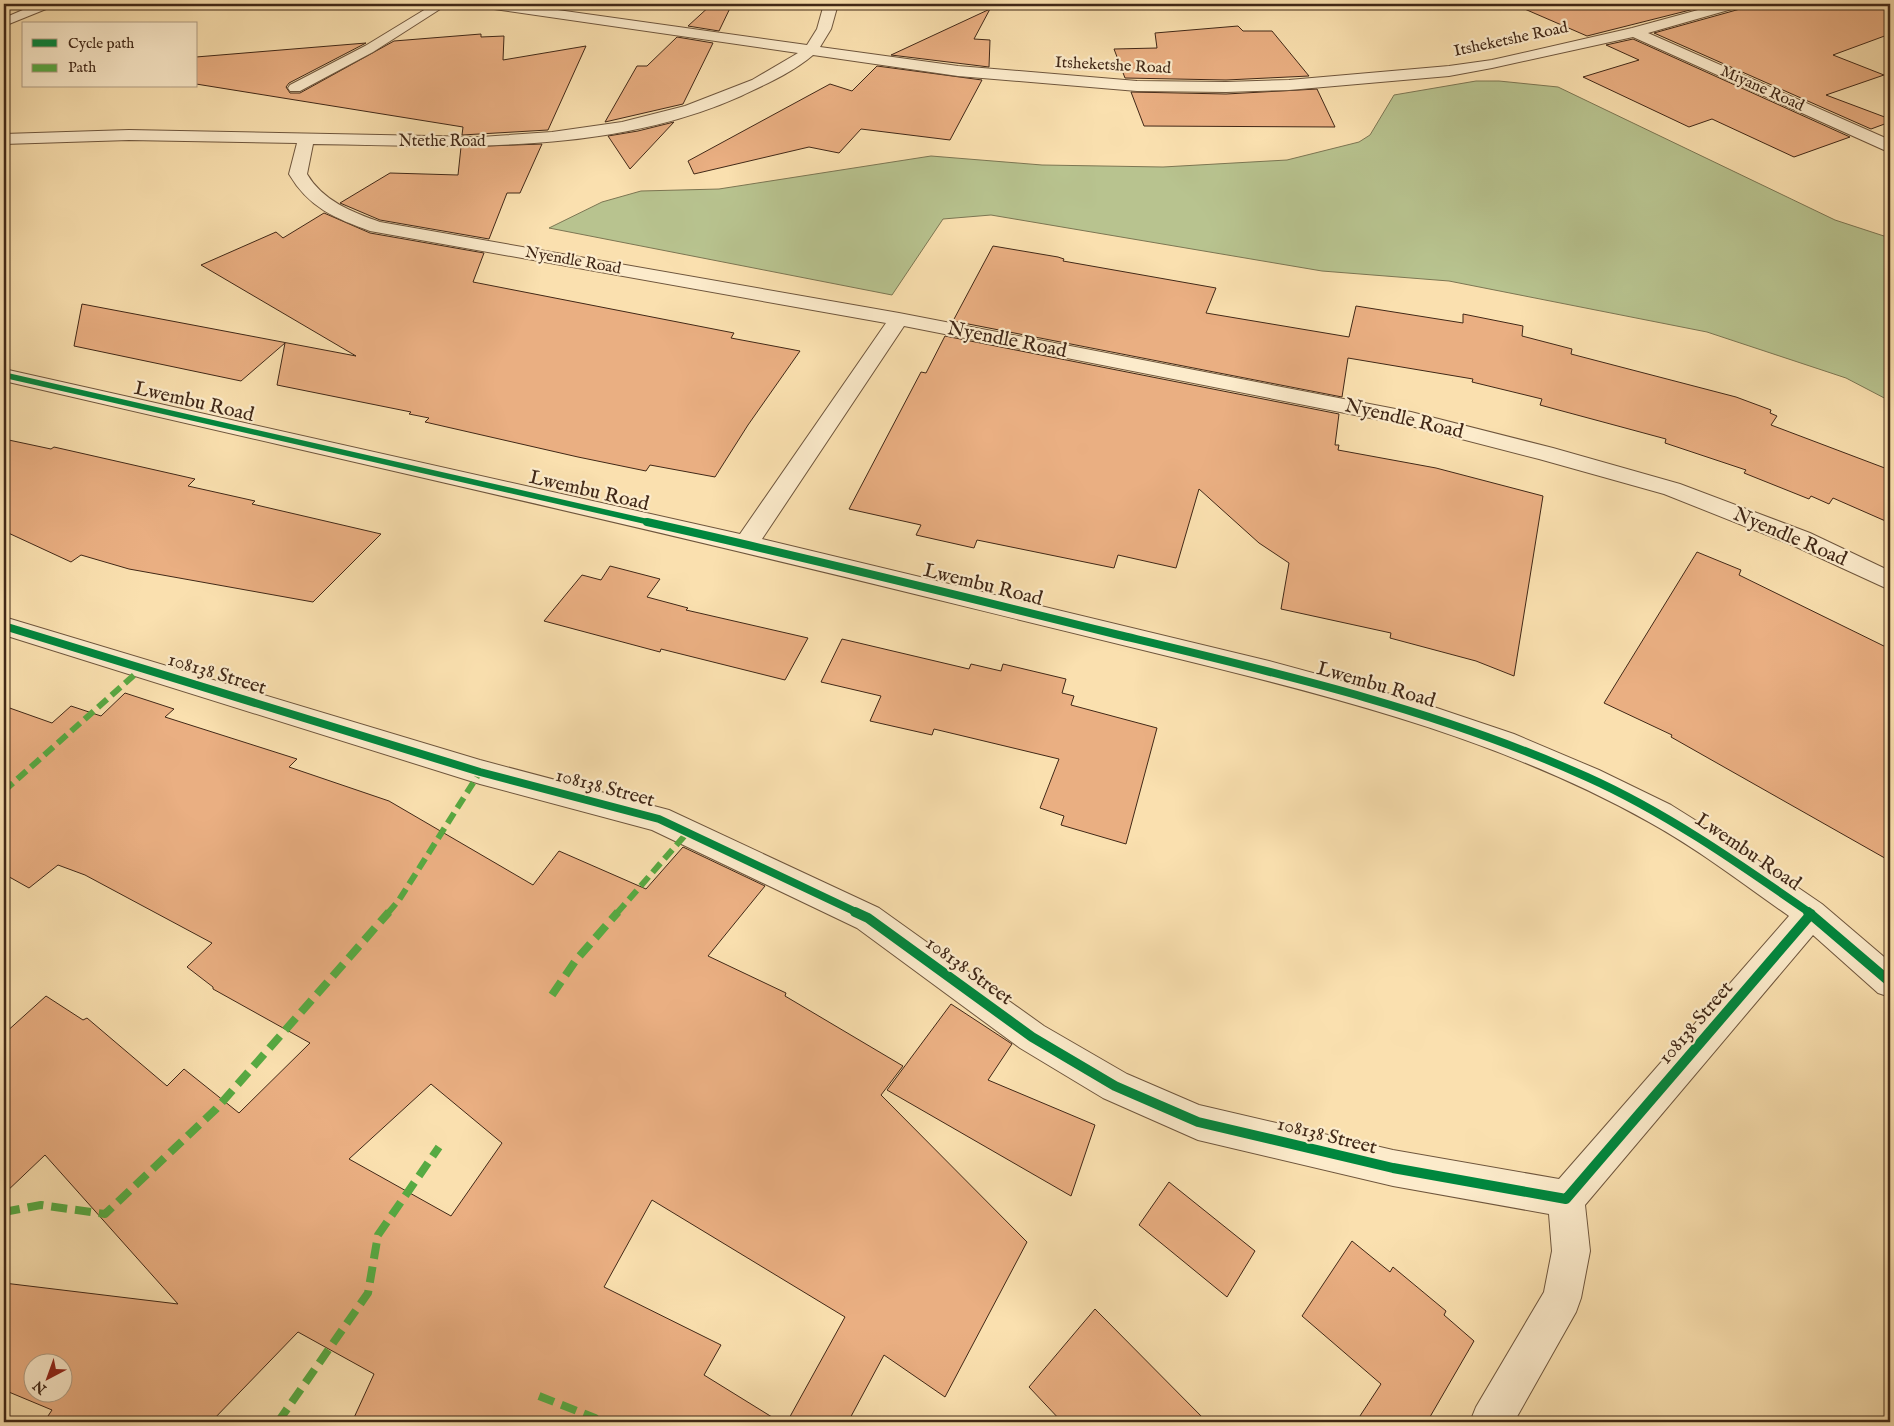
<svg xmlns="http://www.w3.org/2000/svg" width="1894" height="1426" viewBox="0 0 1894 1426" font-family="'IM FELL English',serif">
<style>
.green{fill:#b8c38f;stroke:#7c7653}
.building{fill:#eaaf82;stroke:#412817;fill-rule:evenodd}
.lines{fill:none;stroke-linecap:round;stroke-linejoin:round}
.service-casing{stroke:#6f563d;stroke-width:2}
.minor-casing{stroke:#6f563d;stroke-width:2}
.service{fill:#fcebcb;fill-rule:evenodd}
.minor{fill:#fcebcb;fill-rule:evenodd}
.quiet-far1{stroke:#56aa42;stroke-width:6;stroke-dasharray:12 6;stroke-linecap:butt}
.quiet{stroke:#56aa42;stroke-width:8;stroke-dasharray:16 8;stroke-linecap:butt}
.cycleway-far2-casing{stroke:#fcebcb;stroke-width:8}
.cycleway-far1-casing{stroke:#fcebcb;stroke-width:11}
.cycleway-casing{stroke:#fcebcb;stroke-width:13}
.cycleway-far2{stroke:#00873e;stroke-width:5.5}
.cycleway-far1{stroke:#00873e;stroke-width:8}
.cycleway{stroke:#00873e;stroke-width:10}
.labels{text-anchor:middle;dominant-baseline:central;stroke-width:4.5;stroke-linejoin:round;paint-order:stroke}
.far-street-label{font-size:16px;fill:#412817;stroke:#fcebcb}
.street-label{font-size:20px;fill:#412817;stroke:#fcebcb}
</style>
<rect width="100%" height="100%" fill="#fae0af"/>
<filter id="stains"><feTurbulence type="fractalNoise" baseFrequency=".004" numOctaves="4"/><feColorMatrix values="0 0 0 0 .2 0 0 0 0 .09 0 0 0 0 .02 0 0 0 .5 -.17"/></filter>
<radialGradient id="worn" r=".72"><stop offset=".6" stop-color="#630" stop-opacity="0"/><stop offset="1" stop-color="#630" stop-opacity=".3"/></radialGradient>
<!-- green -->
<path class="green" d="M 1476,81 L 1499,81 L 1558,87 L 1835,220 L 1890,238 L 1890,401 L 1846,378 L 1707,332 L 1449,281 L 1322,271 L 991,215 L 943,219 L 892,295 L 549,228 L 602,202 L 641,191 L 719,189 L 931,156 L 1042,165 L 1163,167 L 1287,160 L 1359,142 L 1370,135 L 1394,95 Z"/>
<!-- building -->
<path class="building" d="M 712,4 L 732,4 L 719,31 L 688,26 Z
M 1513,4 L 1714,4 L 1587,36 Z
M 1743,4 L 1890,4 L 1890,34 L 1833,55 L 1884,75 L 1826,95 L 1890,119 L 1890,122 L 1871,129 L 1654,33 L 1740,9 Z
M 990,9 L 974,39 L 990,40 L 989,67 L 891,55 Z
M 1238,26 L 1243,31 L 1272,31 L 1309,76 L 1226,80 L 1125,78 L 1114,49 L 1157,48 L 1155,33 Z
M 481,34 L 481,37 L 504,36 L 503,60 L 586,46 L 548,130 L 462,135 L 463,127 L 196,84 L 196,57 L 366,43 L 289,83 L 286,87 L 290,93 L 300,93 L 394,41 Z
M 677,37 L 713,43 L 683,104 L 605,122 L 637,66 L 647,66 Z
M 1633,39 L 1850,137 L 1794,157 L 1712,119 L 1689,127 L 1583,77 L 1639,60 L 1606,45 Z
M 877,66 L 982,80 L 950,140 L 861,129 L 839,153 L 809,147 L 694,174 L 688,161 L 830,84 L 852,91 Z
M 1317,89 L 1335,127 L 1144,126 L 1131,92 L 1226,94 Z
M 674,122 L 630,169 L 608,136 L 638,131 Z
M 542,144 L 520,193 L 507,193 L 489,239 L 380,220 L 340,203 L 390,173 L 458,175 L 461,147 Z
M 324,213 L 370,233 L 484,253 L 473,282 L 734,333 L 731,338 L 800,351 L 748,425 L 715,477 L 650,465 L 646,471 L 578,457 L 425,422 L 429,418 L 409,414 L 411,412 L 277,385 L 285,343 L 241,381 L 74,346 L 82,304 L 356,356 L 201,265 L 276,232 L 283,238 Z
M 993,246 L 1058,257 L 1064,259 L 1063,261 L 1216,288 L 1206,313 L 1349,337 L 1356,306 L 1463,323 L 1463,314 L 1523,326 L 1522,336 L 1572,349 L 1571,354 L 1736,397 L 1771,410 L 1770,413 L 1777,416 L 1771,425 L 1890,470 L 1890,523 L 1833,498 L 1829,504 L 1811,496 L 1809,499 L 1744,473 L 1746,470 L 1665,443 L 1666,439 L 1540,405 L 1542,399 L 1472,382 L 1473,379 L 1348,358 L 1342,397 L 953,321 Z
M 945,336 L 1339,414 L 1335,445 L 1339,445 L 1338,450 L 1436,468 L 1543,496 L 1514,676 L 1476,661 L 1390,638 L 1391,633 L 1281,609 L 1289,563 L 1259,543 L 1199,489 L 1176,568 L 1118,555 L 1114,568 L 977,540 L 974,548 L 916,535 L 921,525 L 849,509 L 921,372 L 926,373 Z
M 4,439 L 51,449 L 54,447 L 195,479 L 188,486 L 255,501 L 252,504 L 381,534 L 313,602 L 129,569 L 81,555 L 71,562 L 4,531 Z
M 1697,552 L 1741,570 L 1739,575 L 1890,649 L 1890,861 L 1671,737 L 1672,735 L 1604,703 Z
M 610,566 L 660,579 L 647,597 L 688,608 L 686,610 L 808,638 L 785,680 L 661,649 L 660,652 L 544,621 L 582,575 L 601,580 Z
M 842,639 L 969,669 L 971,664 L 1001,671 L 1003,664 L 1066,679 L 1062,693 L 1074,696 L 1071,705 L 1157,728 L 1126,844 L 1061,825 L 1064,816 L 1040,808 L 1059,759 L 934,729 L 932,735 L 870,721 L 881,696 L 821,682 Z
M 125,693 L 174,709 L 165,717 L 297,759 L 289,767 L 389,801 L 533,885 L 559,851 L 646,889 L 683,847 L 765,886 L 708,956 L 786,993 L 785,996 L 903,1066 L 881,1095 L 1027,1242 L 945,1397 L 884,1355 L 848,1422 L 787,1422 L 845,1317 L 652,1200 L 604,1287 L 721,1345 L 704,1375 L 780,1422 L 352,1422 L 374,1374 L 298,1332 L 211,1422 L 44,1422 L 52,1410 L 4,1390 L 4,1283 L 178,1304 L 45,1155 L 4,1194 L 4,1034 L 46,996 L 83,1020 L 87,1018 L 167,1086 L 184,1069 L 239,1113 L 310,1043 L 213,989 L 213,987 L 187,967 L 212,943 L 85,875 L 58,865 L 29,888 L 4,874 L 4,706 L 52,723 L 71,706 L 101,716 ZM 431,1084 L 502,1143 L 451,1216 L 349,1159 ZM 32,1364 L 62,1364 L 62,1394 L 32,1394 Z
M 951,1004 L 1012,1044 L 988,1080 L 1095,1125 L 1071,1196 L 887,1090 Z
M 1169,1182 L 1255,1251 L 1227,1297 L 1139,1225 Z
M 1352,1241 L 1390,1272 L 1393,1267 L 1446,1311 L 1444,1315 L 1474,1341 L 1427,1422 L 1356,1422 L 1381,1384 L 1302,1316 Z
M 1095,1309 L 1207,1422 L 1062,1422 L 1029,1387 Z"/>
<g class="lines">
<defs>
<path id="service" d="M 37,4 L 53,4 L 51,7 L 4,26 L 4,18 Z
M 434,4 L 448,4 L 373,52 L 300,91 L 290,91 L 288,88 L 290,85 L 365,46 Z"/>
<path id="minor" d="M 480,4 L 515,4 L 807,45 L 817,29 L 824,4 L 838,4 L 831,29 L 820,47 L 958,66 L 1137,81 L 1226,82 L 1289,80 L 1449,66 L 1492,60 L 1632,28 L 1720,4 L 1741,4 L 1739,7 L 1648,33 L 1890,140 L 1890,151 L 1884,150 L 1633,37 L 1492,68 L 1449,76 L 1289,90 L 1226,92 L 1137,91 L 958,76 L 813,55 C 792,73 766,84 741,96 C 607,156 457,146 313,144 L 307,174 C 323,201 352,212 380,222 L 899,313 L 1411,412 L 1553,448 L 1680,484 L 1810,533 L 1890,571 L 1890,590 L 1792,545 L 1664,494 L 1539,459 L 1411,426 L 904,326 L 762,539 L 1269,661 L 1416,701 L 1514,734 L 1599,770 L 1671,805 L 1746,852 L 1822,904 L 1890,962 L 1890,997 L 1878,993 L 1813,935 L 1585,1205 L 1590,1251 L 1581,1298 L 1576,1312 L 1514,1422 L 1470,1422 L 1476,1407 L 1544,1292 L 1552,1251 L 1549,1214 L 1393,1186 L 1198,1140 L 1103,1098 L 1020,1048 L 857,928 L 652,830 L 480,784 L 4,635 L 4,617 L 480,760 L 669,810 L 879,908 L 1044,1026 L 1127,1074 L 1199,1105 L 1393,1150 L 1559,1179 L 1789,916 C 1743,884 1698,849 1649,822 C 1508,743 1351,701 1196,663 C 1108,641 1019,620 931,598 C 623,522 313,453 4,381 L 4,369 L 740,534 L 886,323 L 370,231 C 335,218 309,208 289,174 L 297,143 L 129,140 L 4,144 L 4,134 L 129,130 L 481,137 L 552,132 L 622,122 L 685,106 L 752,80 L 798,53 L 487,8 Z"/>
</defs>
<!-- service casing -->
<use href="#service" class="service-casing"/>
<!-- minor casing -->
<use href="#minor" class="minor-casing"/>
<!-- service -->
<use href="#service" class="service"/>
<!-- minor -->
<use href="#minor" class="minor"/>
<!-- quiet-far1 -->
<path class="quiet-far1" d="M 4,791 L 142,668
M 388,913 L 399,900 L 480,772
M 617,913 L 687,833"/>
<!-- quiet -->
<path class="quiet" d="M 552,995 L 576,960 L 618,912
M 4,1212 L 41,1205 L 105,1214 L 216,1109 L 389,912
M 539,1396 L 595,1418 L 598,1422
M 278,1422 L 368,1293 L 378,1235 L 439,1147"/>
<defs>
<path id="cycleway-far2" d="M 4,375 L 653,523"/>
<path id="cycleway-far1" d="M 647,522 C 805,557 962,596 1119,635 C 1278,673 1438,710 1587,777 C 1667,813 1738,863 1810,913
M 4,626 L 480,772 L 659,819 L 858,913"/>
<path id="cycleway" d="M 855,912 L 868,918 L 1032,1037 L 1115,1086 L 1198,1122 L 1393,1168 L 1566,1199 L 1811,914
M 1808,912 L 1890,982"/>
</defs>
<!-- cycleway-far2 casing -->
<use href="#cycleway-far2" class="cycleway-far2-casing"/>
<!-- cycleway-far1 casing -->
<use href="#cycleway-far1" class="cycleway-far1-casing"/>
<!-- cycleway casing -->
<use href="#cycleway" class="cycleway-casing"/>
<!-- cycleway-far2 -->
<use href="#cycleway-far2" class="cycleway-far2"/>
<!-- cycleway-far1 -->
<use href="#cycleway-far1" class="cycleway-far1"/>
<!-- cycleway -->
<use href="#cycleway" class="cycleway"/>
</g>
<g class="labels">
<!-- far-street labels -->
<g class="far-street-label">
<text transform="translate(1511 40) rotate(-12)">Itsheketshe Road</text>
<text transform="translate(1113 66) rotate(3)">Itsheketshe Road</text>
<text transform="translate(1762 89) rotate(24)">Miyane Road</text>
<text x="442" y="142">Ntethe Road</text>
<text transform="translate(573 261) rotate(10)">Nyendle Road</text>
</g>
<!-- street labels -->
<g class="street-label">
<text transform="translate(1007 340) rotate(11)">Nyendle Road</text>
<text transform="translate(194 402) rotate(13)">Lwembu Road</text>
<text transform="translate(1404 419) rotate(13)">Nyendle Road</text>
<text transform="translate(589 491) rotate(13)">Lwembu Road</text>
<text transform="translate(1790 537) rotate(23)">Nyendle Road</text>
<text transform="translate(983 585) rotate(14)">Lwembu Road</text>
<text transform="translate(217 674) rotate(17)">108138 Street</text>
<text transform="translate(1376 685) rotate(16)">Lwembu Road</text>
<text transform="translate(605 788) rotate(15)">108138 Street</text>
<text transform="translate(1748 852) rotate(34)">Lwembu Road</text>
<text transform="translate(969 971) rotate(36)">108138 Street</text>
<text transform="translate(1696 1023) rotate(-49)">108138 Street</text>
<text transform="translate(1327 1136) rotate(14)">108138 Street</text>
</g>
</g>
<!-- margin -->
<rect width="1894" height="1426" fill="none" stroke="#fae0af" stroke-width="20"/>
<rect x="5" y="5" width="1884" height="1416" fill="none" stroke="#412817" stroke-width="2.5"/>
<rect x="10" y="10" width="1874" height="1406" fill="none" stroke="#412817"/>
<!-- legend -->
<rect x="22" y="22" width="175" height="65" fill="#fcebcb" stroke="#b19d83"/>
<rect x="32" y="39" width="25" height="8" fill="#00873e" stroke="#b19d83"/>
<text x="68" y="48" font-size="15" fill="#412817">Cycle path</text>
<rect x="32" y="64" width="25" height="8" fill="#56aa42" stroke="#b19d83"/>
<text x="68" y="72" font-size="15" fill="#412817">Path</text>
<!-- north arrow -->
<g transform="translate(48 1378) rotate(221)"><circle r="24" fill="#fcebcb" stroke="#b19d83"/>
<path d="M0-4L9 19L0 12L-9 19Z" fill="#8f2418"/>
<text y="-8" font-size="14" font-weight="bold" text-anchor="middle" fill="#412817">N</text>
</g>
<rect width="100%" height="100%" filter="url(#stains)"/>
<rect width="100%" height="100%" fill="url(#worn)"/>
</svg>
